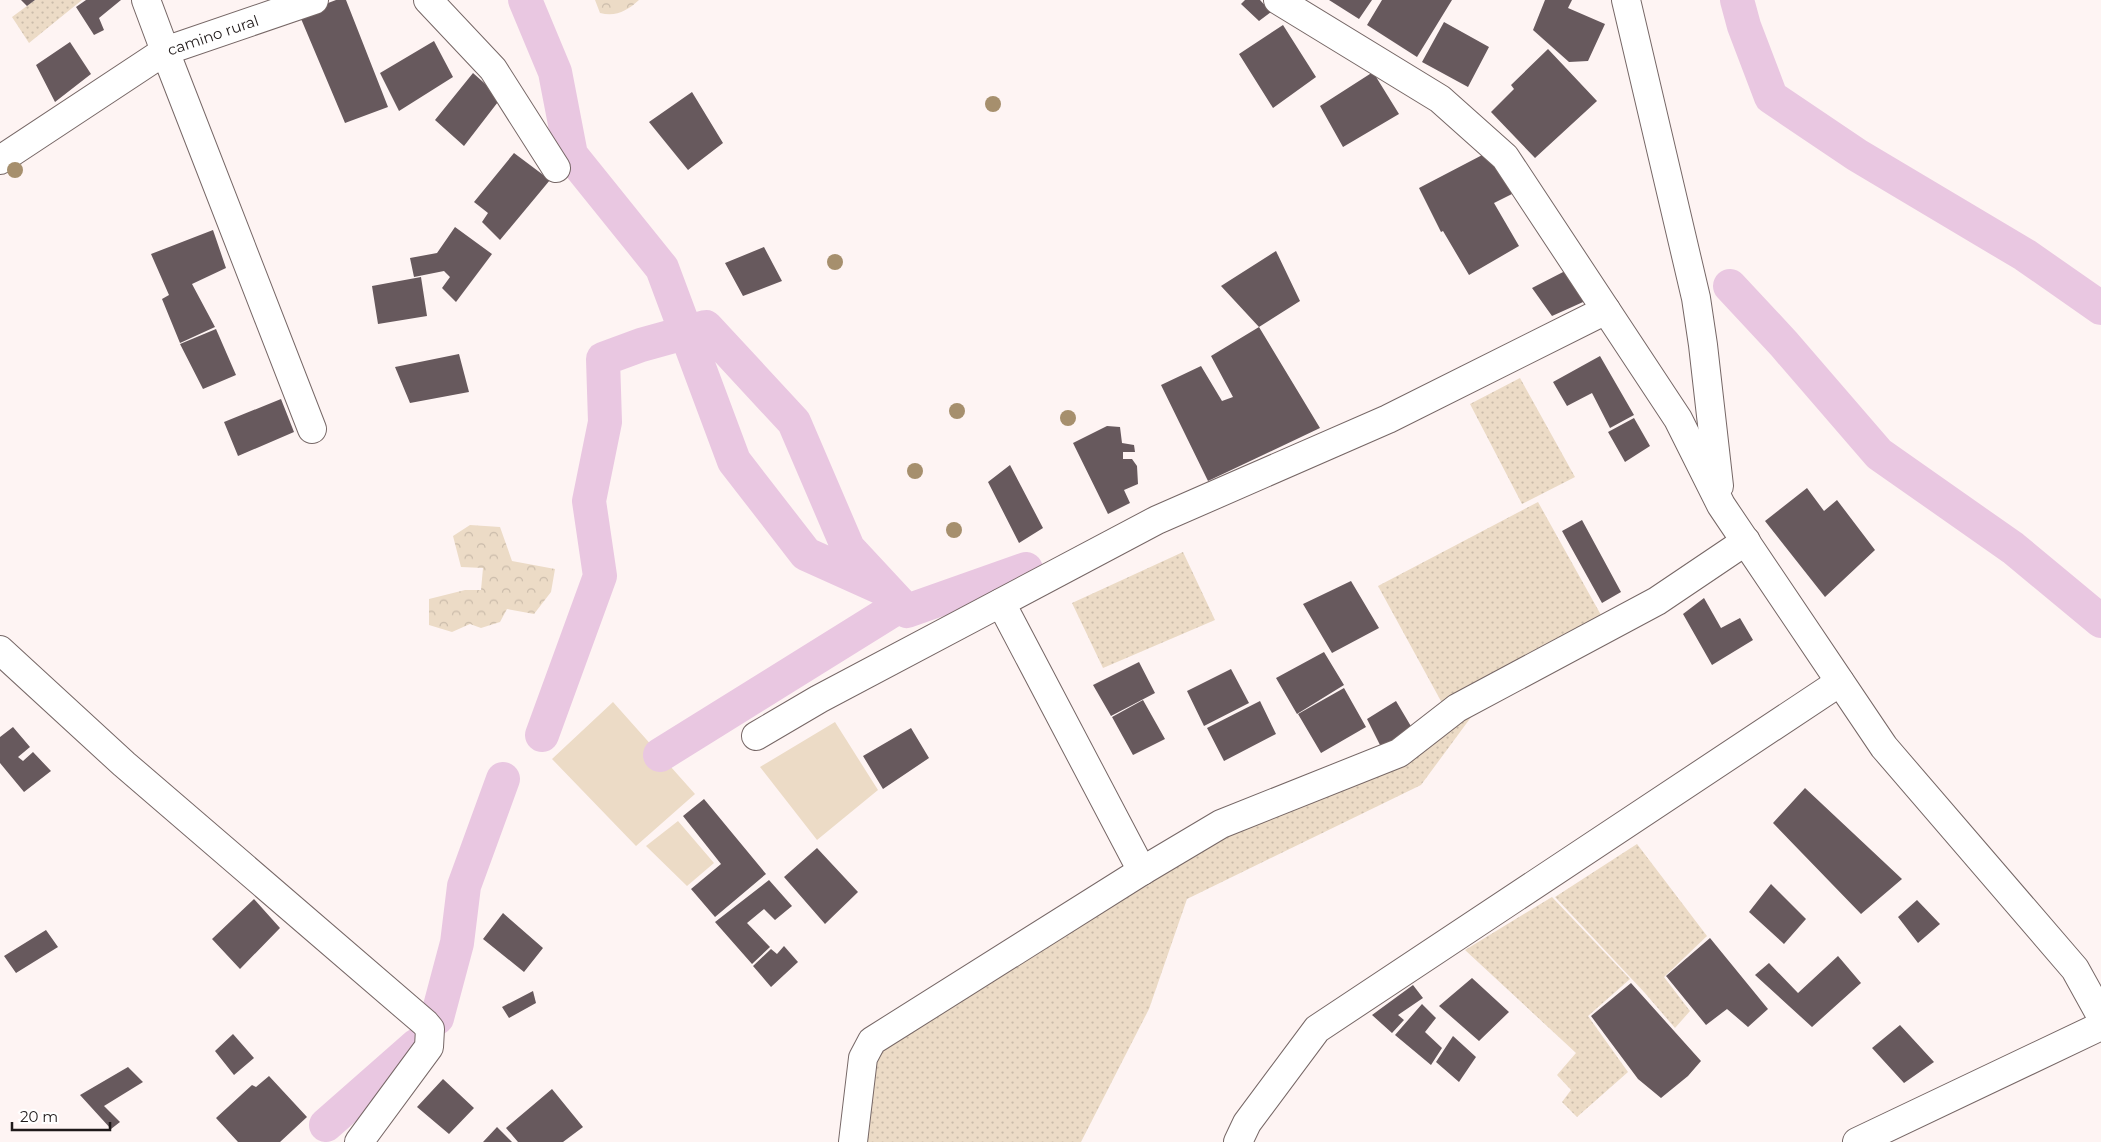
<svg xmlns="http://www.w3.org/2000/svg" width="2101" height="1142" viewBox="0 0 2101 1142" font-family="Montserrat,sans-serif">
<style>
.grass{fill:url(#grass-dots)}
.forest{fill:url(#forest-crowns)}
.garden{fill:#ecdbc6}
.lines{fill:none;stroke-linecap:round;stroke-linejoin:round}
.canal{stroke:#e9c7e1;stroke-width:34}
.building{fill:#67595d}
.minor-casing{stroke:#766766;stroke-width:30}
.minor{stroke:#fff;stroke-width:28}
.tree{fill:#a68f6d}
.labels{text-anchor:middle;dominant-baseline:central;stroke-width:5;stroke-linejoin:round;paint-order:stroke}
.street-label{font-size:15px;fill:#1f1919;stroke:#fff}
</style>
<defs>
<pattern id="grass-dots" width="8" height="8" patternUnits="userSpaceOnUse" patternTransform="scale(1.25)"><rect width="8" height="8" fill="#ecdbc6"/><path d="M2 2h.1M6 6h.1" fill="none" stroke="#cabbaa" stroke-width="1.8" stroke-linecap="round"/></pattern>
<pattern id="forest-crowns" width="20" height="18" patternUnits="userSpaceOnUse" patternTransform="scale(1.25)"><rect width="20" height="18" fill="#ecdbc6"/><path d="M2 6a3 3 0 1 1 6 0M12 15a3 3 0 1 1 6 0" fill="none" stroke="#cabbaa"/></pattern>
</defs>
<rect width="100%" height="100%" fill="#fef4f3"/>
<!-- grass -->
<path class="grass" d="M 35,0 L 82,0 L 29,43 L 12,17 Z
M 1520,378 L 1575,477 L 1522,504 L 1470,404 Z
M 1538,502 L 1601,615 L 1442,703 L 1378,586 Z
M 1183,552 L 1215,620 L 1103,668 L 1072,603 Z
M 1480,705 L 1421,785 L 1187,899 L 1149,1009 L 1081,1142 L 865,1142 L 877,1054 L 1137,881 Z
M 1637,844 L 1707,936 L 1664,977 L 1690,1011 L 1675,1028 L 1644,992 L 1555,897 Z
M 1552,897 L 1630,979 L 1588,1016 L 1628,1072 L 1577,1117 L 1562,1102 L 1571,1090 L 1557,1075 L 1576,1053 L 1465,950 Z"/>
<!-- forest -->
<path class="forest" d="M 595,0 L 639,0 C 627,11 616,17 600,13 Z
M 470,525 L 500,527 L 512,561 L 555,569 L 551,592 L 534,614 L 507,609 L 500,622 L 481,628 L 470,624 L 452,632 L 429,625 L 429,599 L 465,590 L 481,590 L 483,568 L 461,567 L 453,536 Z"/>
<!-- garden -->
<path class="garden" d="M 613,702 L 695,794 L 636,846 L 552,759 Z
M 835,722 L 878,790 L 817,840 L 760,767 Z
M 678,821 L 714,863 L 687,886 L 646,846 Z"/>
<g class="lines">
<!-- canal -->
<path class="canal" d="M 525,0 L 555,72 L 571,155 L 662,268 L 734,461 L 806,554 L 886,590 L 907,611 L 1026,569
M 1737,0 L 1744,26 L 1771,97 L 1857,155 L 2025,255 L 2101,308
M 1730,286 L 1784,344 L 1879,454 L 2013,548 L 2101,621
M 542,735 L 600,576 L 589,501 L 605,422 L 603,359 L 641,345 L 706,327 L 794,422 L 848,548 L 901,605 L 660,755
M 437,1018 L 457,943 L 464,886 L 503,779
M 326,1125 L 417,1045"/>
</g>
<!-- building -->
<path class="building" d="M 21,0 L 35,0 L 27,6 Z
M 86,0 L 121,0 L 99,18 L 104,30 L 94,35 L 76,7 Z
M 336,0 L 346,0 L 388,107 L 345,123 L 299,14 Z
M 1245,0 L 1260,0 L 1271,12 L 1259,21 L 1241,4 Z
M 1329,0 L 1372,0 L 1359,19 Z
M 1382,0 L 1452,0 L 1417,57 L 1367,25 Z
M 1545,0 L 1572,0 L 1568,8 L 1605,24 L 1588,61 L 1569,62 L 1533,30 Z
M 1444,22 L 1489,47 L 1468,87 L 1422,62 Z
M 1283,25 L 1316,77 L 1273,108 L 1239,54 Z
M 434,41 L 453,77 L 399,111 L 380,73 Z
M 70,42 L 91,74 L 55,102 L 36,65 Z
M 1548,49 L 1597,101 L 1535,158 L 1491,112 L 1514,89 L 1511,85 Z
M 1373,72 L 1399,114 L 1343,147 L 1320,106 Z
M 473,73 L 501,98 L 464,146 L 435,120 Z
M 692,92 L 723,143 L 688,170 L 649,122 Z
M 1488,152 L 1512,194 L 1494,203 L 1519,246 L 1469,275 L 1443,231 L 1441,232 L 1419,188 Z
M 514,153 L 550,180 L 500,240 L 482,222 L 488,213 L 474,202 Z
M 455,227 L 492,254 L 456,302 L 442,288 L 450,277 L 444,271 L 414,277 L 410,258 L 437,253 Z
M 213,230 L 226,268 L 192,284 L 215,327 L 180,343 L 162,299 L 169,295 L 151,254 Z
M 764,247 L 782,281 L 743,296 L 725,263 Z
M 1276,251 L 1300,301 L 1259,327 L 1221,286 Z
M 1567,270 L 1592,298 L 1552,316 L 1532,288 Z
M 421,277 L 427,316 L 378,324 L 372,286 Z
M 1259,327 L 1320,428 L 1208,481 L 1161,385 L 1201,366 L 1222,401 L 1233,397 L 1211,356 Z
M 216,329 L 236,375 L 203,389 L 180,344 Z
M 459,354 L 469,392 L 410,403 L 395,367 Z
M 1600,356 L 1634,415 L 1610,428 L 1592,393 L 1567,406 L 1553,382 Z
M 281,399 L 294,432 L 238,456 L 224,422 Z
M 1634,418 L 1650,446 L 1625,462 L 1608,432 Z
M 1107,426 L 1120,427 L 1122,443 L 1134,445 L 1135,452 L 1123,452 L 1123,459 L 1132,459 L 1137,466 L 1138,484 L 1124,490 L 1130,503 L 1108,514 L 1073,443 Z
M 1010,465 L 1043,528 L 1019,543 L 988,482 Z
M 1807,488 L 1824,511 L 1837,500 L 1875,550 L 1825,597 L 1765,521 Z
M 1582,520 L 1621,592 L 1602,603 L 1562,531 Z
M 1351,581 L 1379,628 L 1332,653 L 1303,604 Z
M 1704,598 L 1721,628 L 1740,618 L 1753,640 L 1712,665 L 1683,614 Z
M 1324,652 L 1344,685 L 1297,714 L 1276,678 Z
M 1139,662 L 1155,693 L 1111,716 L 1093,685 Z
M 1231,669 L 1249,703 L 1204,726 L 1187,691 Z
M 1344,688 L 1366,727 L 1321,753 L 1298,714 Z
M 1143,700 L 1165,739 L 1133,755 L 1112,717 Z
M 1260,701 L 1276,734 L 1224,761 L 1207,728 Z
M 1396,701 L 1412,728 L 1381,747 L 1367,719 Z
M 13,727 L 30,747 L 18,757 L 23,761 L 33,752 L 51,771 L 24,792 L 0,763 L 0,737 Z
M 911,728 L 929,758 L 883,789 L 863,756 Z
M 1805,788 L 1902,879 L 1861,914 L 1773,823 Z
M 704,799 L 766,874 L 715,917 L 691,889 L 721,864 L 683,816 Z
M 817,848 L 858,892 L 825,924 L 784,877 Z
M 769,880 L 792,906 L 775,920 L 764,909 L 747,923 L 770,947 L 752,964 L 715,922 Z
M 1771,884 L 1806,919 L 1784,944 L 1749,912 Z
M 254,899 L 280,928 L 240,969 L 212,939 Z
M 1917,900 L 1940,924 L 1918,943 L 1898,917 Z
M 503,913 L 543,948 L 524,972 L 483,939 Z
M 46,930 L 58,947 L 16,973 L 4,956 Z
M 1710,938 L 1768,1009 L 1748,1027 L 1727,1009 L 1706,1025 L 1666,976 Z
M 784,946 L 798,962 L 771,987 L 753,966 L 771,949 L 777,954 Z
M 1838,956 L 1861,983 L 1812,1027 L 1755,975 L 1769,963 L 1798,993 Z
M 1472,978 L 1509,1012 L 1479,1041 L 1439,1006 Z
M 1631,983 L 1701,1061 L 1688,1076 L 1661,1098 L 1638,1079 L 1591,1016 Z
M 1413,985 L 1423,998 L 1398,1015 L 1404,1020 L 1392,1033 L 1372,1015 Z
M 533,991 L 536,1003 L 509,1018 L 502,1007 Z
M 1422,1004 L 1436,1018 L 1425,1032 L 1442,1048 L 1431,1065 L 1395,1035 Z
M 1900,1025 L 1934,1062 L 1904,1083 L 1872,1048 Z
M 233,1034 L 254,1058 L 234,1075 L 215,1051 Z
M 1453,1036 L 1476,1057 L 1459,1082 L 1436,1062 Z
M 128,1067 L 143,1082 L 104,1106 L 120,1122 L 111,1129 L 80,1095 Z
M 269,1076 L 307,1117 L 280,1142 L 238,1142 L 216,1118 L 252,1085 L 256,1087 Z
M 443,1079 L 474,1108 L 449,1134 L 417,1107 Z
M 552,1089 L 583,1127 L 563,1142 L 518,1142 L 506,1128 Z
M 497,1127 L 512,1142 L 483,1142 Z"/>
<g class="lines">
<defs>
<g id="minor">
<path id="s1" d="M 146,0 L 165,51 L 314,0"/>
<path d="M 428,0 L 493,69 L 556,168"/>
<path d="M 1278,0 L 1440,99 L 1505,157 L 1678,419 L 1721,505 L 1884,747 L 2075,969 L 2101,1016"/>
<path d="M 1626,0 L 1696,298 L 1703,345 L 1719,486"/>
<path d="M 0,160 L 165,51 L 312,429"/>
<path d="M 1001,603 L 1142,871"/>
<path d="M 0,650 L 124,764 L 425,1023 L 430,1029 L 429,1047 L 359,1142"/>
<path d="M 756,736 L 819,699 L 1157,520 L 1388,419 L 1606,310"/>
<path d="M 853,1142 L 863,1058 L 872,1041 L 1142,871 L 1221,824 L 1399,753 L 1457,708 L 1657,601 L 1746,541"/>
<path d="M 1238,1142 L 1247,1123 L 1317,1029 L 1840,682"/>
<path d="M 1857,1142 L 2101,1026"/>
</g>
</defs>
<!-- minor casing -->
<use href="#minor" class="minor-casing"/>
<!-- minor -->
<use href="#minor" class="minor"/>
</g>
<!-- trees -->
<g class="tree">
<circle cx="993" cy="104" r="8"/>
<circle cx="15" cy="170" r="8"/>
<circle cx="835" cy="262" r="8"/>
<circle cx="957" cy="411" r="8"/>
<circle cx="1068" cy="418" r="8"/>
<circle cx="915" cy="471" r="8"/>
<circle cx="954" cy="530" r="8"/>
</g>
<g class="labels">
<!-- street labels -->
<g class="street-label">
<text stroke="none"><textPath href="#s1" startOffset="105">camino rural</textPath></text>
</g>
</g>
<!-- scale -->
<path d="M12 1122v8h98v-8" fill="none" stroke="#1f1919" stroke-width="2.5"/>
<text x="20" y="1122" font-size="15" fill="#1f1919" stroke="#ffffff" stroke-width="4" paint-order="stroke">20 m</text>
</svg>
